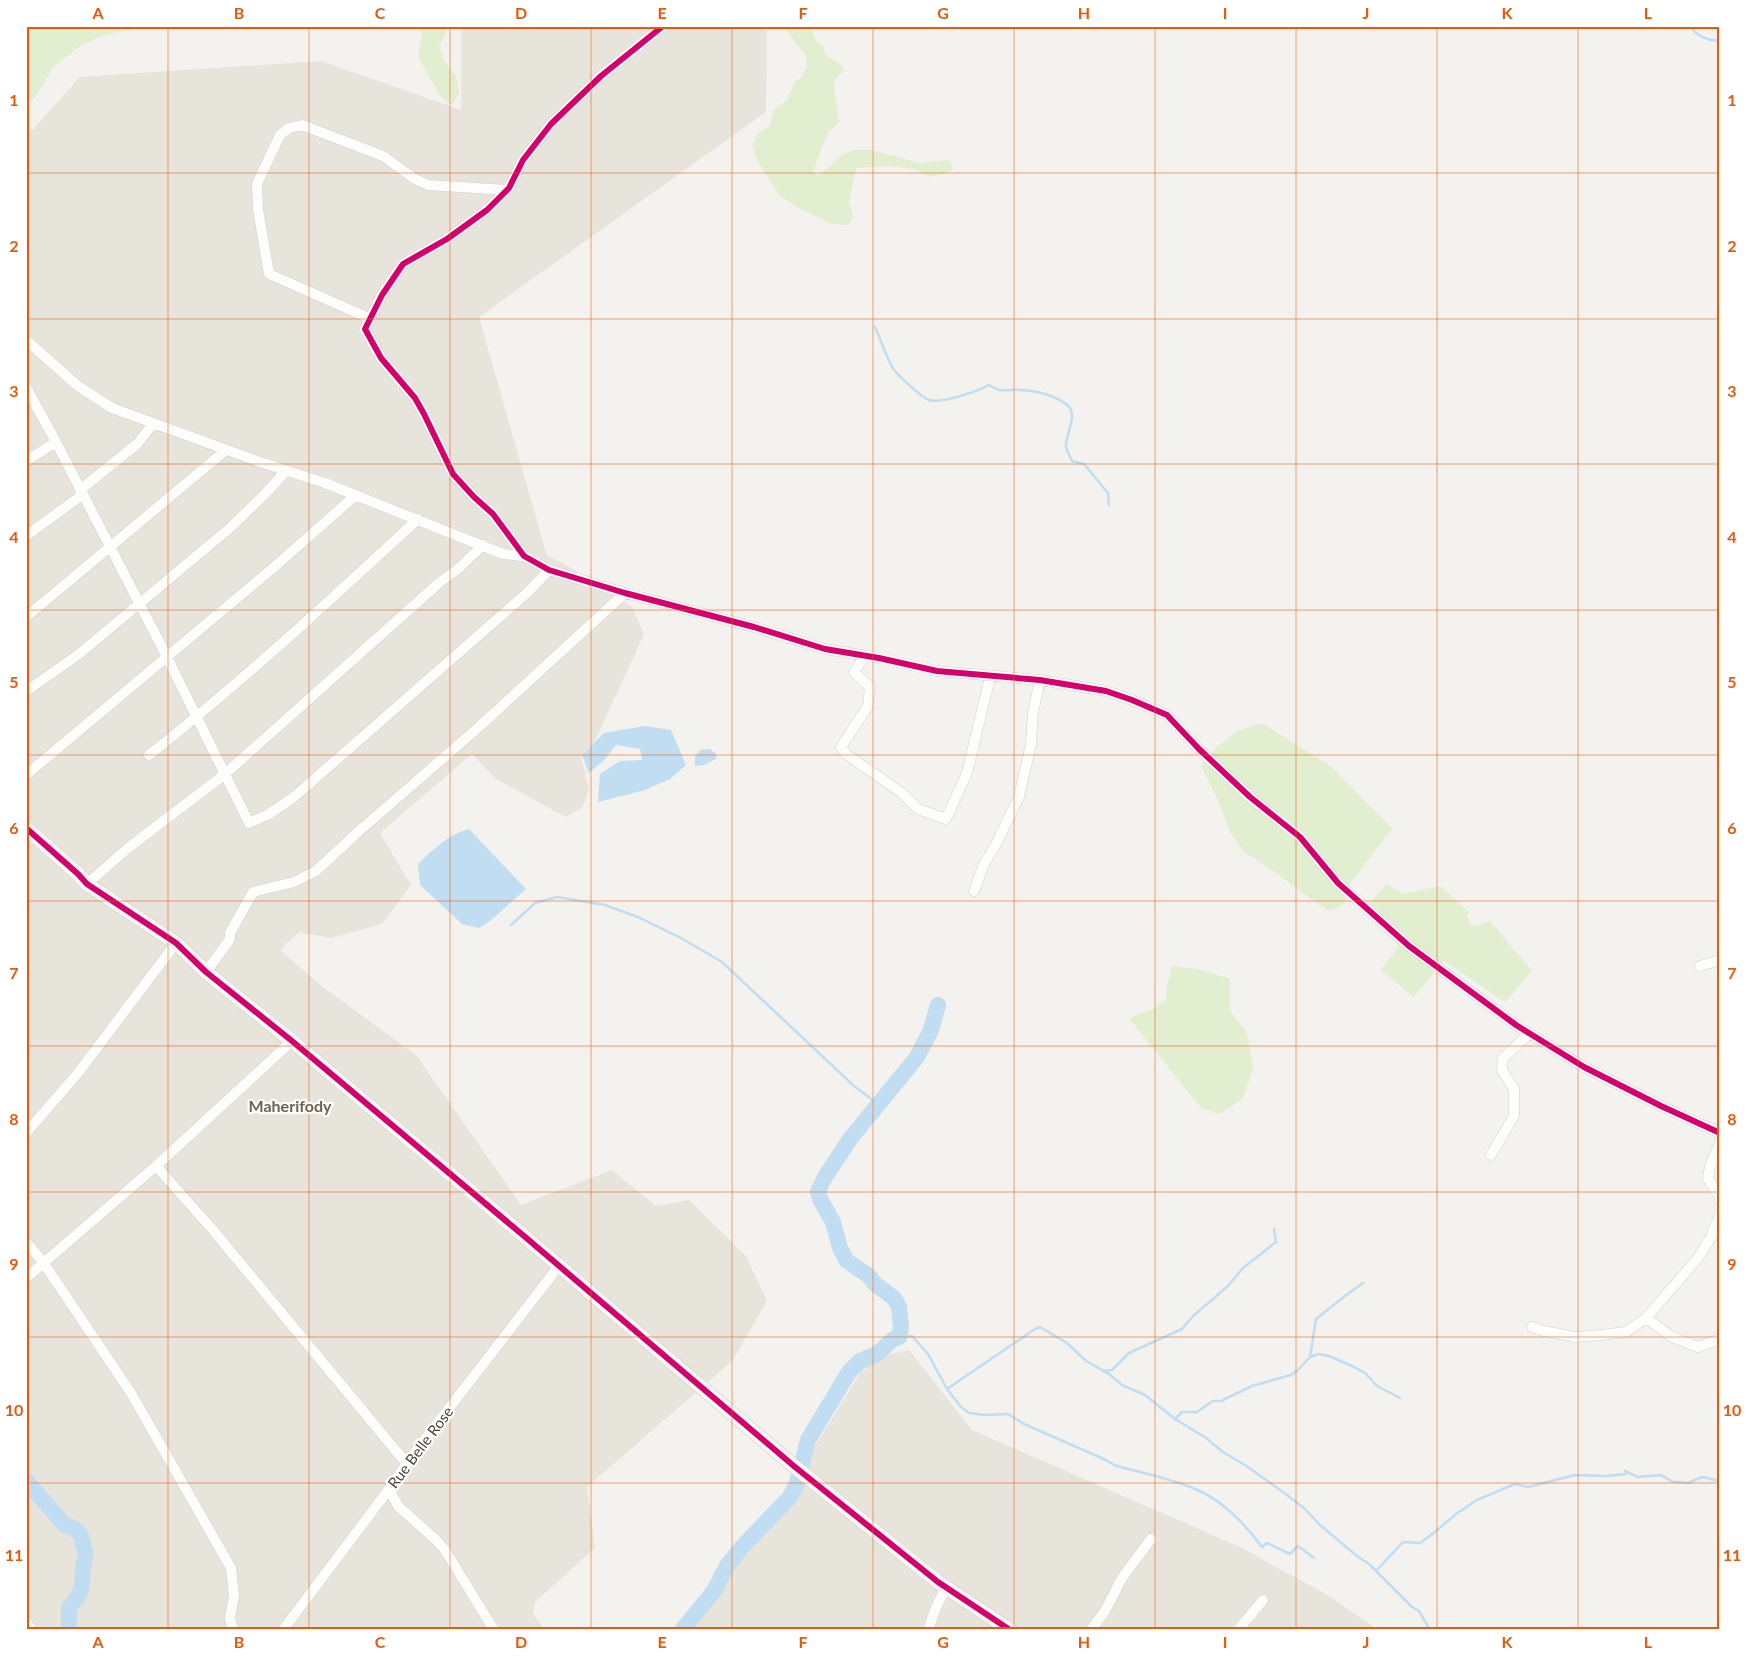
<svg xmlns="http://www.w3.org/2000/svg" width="1746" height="1656" viewBox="0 0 1746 1656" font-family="Lato,sans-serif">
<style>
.residential{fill:#e7e4dc}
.green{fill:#e1eecf}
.water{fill:#c0ddf1}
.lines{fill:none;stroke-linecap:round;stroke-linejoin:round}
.stream{stroke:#c0ddf1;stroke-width:2.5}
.river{stroke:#c0ddf1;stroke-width:16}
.street-casing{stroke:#d2d0cb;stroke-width:11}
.secondary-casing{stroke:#d3cfc5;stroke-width:15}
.street{stroke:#fdfdfc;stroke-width:10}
.secondary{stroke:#f7f6f1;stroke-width:14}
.cycleway-casing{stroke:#fff;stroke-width:9}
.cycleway{stroke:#d6006c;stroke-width:6}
.grid{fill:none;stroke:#e8590c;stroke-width:1;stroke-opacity:0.55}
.labels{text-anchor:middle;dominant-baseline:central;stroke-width:4.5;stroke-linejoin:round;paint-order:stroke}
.street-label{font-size:15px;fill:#4b4439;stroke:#fff}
.neighbourhood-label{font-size:16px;font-weight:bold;fill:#6e6250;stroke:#fff}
.neatline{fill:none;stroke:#e8590c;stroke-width:2}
.grid-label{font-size:16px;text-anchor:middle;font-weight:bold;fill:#e8590c}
</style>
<rect width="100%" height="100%" fill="#f4f2ee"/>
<!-- residential -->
<path class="residential" d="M 461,26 L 767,26 L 766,112 L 479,317 L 547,556 L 563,563 L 632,607 L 644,634 L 595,741 L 581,756 L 589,790 L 582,808 L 566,817 L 496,779 L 472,754 L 380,833 L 411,885 L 382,924 L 331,938 L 299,932 L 280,950 L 323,987 L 416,1055 L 521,1205 L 612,1170 L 656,1206 L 689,1200 L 746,1256 L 767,1301 L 732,1361 L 587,1487 L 595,1548 L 535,1602 L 533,1614 L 545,1630 L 26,1630 L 26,1007 L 30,998 L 26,992 L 26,137 L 80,77 L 321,61 L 461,110 Z
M 909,1350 L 972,1430 L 1240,1547 L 1331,1597 L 1378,1630 L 681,1630 L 720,1565 L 787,1501 L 813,1449 L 860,1373 L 880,1356 Z"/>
<!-- green -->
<path class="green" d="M 26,26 L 50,26 L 50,28 L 53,26 L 152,26 L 108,34 L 81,45 L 53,67 L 37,95 L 26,108 Z
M 418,26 L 444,26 L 446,33 L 439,46 L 444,61 L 456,76 L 459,93 L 452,105 L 441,97 L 418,57 L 422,35 Z
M 786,26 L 811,26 L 816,41 L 823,46 L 826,56 L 841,64 L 844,71 L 834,80 C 834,95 838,108 839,123 L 829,131 L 821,149 L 814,171 L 818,176 L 842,155 L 853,150 L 871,150 L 919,163 L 949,160 L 953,169 L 947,173 L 929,177 L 914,169 L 889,166 L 856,168 L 849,202 L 853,216 L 849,225 L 832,224 L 799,208 L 780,196 L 757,160 L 752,146 L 758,133 L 769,127 L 774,110 L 787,100 L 795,82 L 802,77 L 807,67 L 806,56 L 787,31 Z
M 1262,723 L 1333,768 L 1392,829 L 1351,882 L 1344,904 L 1331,911 L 1318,904 L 1259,861 L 1245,853 L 1231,834 L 1217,798 L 1201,766 L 1215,749 L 1237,731 Z
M 1387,884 L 1402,894 L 1440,886 L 1470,913 L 1466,916 L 1473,927 L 1490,921 L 1532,971 L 1505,1002 L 1444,961 L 1413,997 L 1381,970 L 1399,946 L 1362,911 Z
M 1172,966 L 1197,969 L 1230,979 L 1230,1011 L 1247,1033 L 1253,1068 L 1243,1098 L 1220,1114 L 1201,1108 L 1129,1018 L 1155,1008 L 1166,1000 L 1167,985 Z"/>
<!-- water -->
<path class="water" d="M 644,726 L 671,730 L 686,765 L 670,779 L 645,790 L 598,802 L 600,774 L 620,761 L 642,760 L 640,749 L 616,745 L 604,760 L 589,773 L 582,755 L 604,733 Z
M 710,749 L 716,754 L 716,759 L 704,765 L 695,766 L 695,757 L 700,750 Z
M 469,829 L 526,889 L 490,921 L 479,928 L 462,924 L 420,885 L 418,864 C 434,849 447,835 469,829 Z"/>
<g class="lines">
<!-- stream -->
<path class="stream" d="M 1690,26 C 1696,35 1708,42 1720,40
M 875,327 C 881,340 886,357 894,370 C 899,376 922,398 929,400 C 941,404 978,391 989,385 C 1001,392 999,390 1011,390 C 1029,389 1051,393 1066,404 C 1080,414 1065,433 1066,447 C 1067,452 1070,456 1072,461 L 1084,464 L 1108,493 L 1109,505
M 511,925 L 535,903 L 557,897 L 605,905 L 638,917 L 681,938 L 722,962 L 854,1086 L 878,1104
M 899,1337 L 912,1336 L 928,1354 L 947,1389 L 1035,1329 L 1040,1327 L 1067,1343 L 1086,1361 L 1109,1374 L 1122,1385 L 1145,1395 L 1175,1419 L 1206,1438 L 1223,1452 L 1245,1465 L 1287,1495 L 1305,1509 L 1320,1525 L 1357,1556 L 1369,1564 L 1412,1607 L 1419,1611 L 1429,1628 L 1434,1630
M 1310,1357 L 1316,1319 L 1345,1296 L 1363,1283
M 1103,1371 L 1112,1370 L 1129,1353 L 1182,1329 L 1192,1317 L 1228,1286 L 1243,1268 L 1276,1242 L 1274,1229
M 947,1389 L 961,1407 L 969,1413 L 985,1415 L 1008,1414 L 1024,1424 L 1106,1460 L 1114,1465 C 1141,1473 1169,1478 1195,1489 C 1222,1500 1245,1524 1262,1547 L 1267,1543 L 1290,1554 L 1298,1546 L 1314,1558
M 1175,1419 L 1182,1412 L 1197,1412 L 1213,1401 L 1221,1401 L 1252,1386 L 1291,1375 L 1298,1370 L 1310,1357 L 1318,1354 L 1329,1356 L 1352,1366 L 1365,1373 L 1377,1386 L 1400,1398
M 1376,1571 L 1403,1542 L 1420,1543 L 1430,1536 L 1456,1514 L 1477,1500 L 1515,1484 L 1528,1487 L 1575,1475 L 1606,1476 L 1626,1474 L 1625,1471 L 1638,1477 L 1661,1475 L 1673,1482 L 1680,1482 L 1688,1483 L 1702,1477 L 1720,1481"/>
<!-- river -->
<path class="river" d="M 26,1480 L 40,1497 L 65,1525 L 75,1529 L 80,1534 L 86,1555 C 80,1568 85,1582 79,1595 C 77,1600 72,1604 69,1607 L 69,1630
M 682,1630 L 714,1591 L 727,1566 L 741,1548 L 789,1498 L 796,1486 L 808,1440 L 849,1372 L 860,1361 L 877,1354 L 892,1340 L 899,1337 L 901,1327 L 899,1307 L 894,1298 L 875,1284 L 869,1276 L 847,1261 L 840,1248 L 833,1222 L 820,1199 L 818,1191 L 825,1177 L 850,1139 L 917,1057 L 931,1030 L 938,1005"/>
<defs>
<path id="street" d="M 663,26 L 601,76 L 551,124 L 523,160 L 509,188 L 487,210 L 447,239 L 403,264 L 382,295 L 365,329 L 381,358 L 415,398 L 424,414 L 453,474 L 474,497 L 493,514 L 524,556 L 549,570 L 625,593 L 754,627 L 825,649 L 879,658 L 937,671 L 1040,680 L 1106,691 L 1132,700 L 1167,715 L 1199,749 L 1250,797 L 1300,837 L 1338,883 L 1409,946 L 1516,1025 L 1584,1067 L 1661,1106 L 1720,1133
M 369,318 L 269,274 L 258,209 L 257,184 L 280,135 L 289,128 L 302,125 L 383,156 L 415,179 L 428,185 L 507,190
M 26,340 L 78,386 L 112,408 L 260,462 L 325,483 L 503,554 L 524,556
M 26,387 L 56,442 L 26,461
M 56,442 L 167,657 L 249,823 L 269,814 L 294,797 L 527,593 L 549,570
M 80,490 L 137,444 L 153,424
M 26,536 L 82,495
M 26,617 L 226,450
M 865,656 L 854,672 L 870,687 L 868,706 L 841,747 L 846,754 L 902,793 L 918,809 L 946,819 L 967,773 L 990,677
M 28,690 L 79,654 L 231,527 L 264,495 L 286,471
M 149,755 C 243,681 330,600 418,519
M 26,775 L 273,568 L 356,495
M 87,884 L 128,848 L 225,774 L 440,582 L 459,568 L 483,545
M 974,891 L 984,864 L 995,846 L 1019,797 L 1031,744 L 1033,713 L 1040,680
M 1700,966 L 1720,960
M 206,972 L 230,939 L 230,933 L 253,892 L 294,882 L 316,871 L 358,832 L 480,726 L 625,593
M 26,1133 L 78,1073 L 176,943
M 1720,1143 L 1710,1166 L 1708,1179 L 1719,1196 L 1720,1200
M 1491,1155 L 1514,1116 L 1514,1089 L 1502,1070 L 1503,1058 L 1530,1033
M 156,1166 L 212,1229 L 407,1464
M 1720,1215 L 1711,1237 L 1698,1258 L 1646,1318 L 1672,1337 L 1698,1347 L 1720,1339
M 26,1242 L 43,1262 L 131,1393 L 231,1568 L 234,1595 L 230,1618 L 233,1630
M 26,1278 L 156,1166 L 292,1041
M 1532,1327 L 1544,1331 L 1575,1337 L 1601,1335 L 1626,1332 L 1646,1318
M 389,1489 L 398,1506 L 436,1540 L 445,1550 L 494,1630
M 26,1621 L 31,1630
M 283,1630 L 389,1489 L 412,1456 L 559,1266
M 928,1630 L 935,1610 L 946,1587
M 1091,1630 L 1105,1611 L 1122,1578 L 1151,1539
M 1238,1630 L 1263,1600"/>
<path id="secondary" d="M 26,828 L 78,874 L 87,884 L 176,943 L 206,972 L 292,1041 L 524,1236 L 795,1467 L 938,1582 L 1010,1630"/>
</defs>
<!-- street casing -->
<use href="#street" class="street-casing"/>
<!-- secondary casing -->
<use href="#secondary" class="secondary-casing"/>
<!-- street -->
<use href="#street" class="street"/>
<!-- secondary -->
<use href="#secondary" class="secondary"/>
<defs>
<path id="cycleway" d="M 663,26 L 601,76 L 551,124 L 523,160 L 509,188 L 487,210 L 447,239 L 403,264 L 382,295 L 365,329 L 381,358 L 415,398 L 424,414 L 453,474 L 474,497 L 493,514 L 524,556 L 549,570 L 625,593 L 754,627 L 825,649 L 879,658 L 937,671 L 1040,680 L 1106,691 L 1132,700 L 1167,715 L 1199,749 L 1250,797 L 1300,837 L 1338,883 L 1409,946 L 1516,1025 L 1584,1067 L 1661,1106 L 1720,1133
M 26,828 L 78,874 L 87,884 L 176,943 L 206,972 L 292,1041 L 524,1236 L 795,1467 L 938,1582 L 1010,1630"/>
</defs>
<!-- cycleway casing -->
<use href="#cycleway" class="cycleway-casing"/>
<!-- cycleway -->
<use href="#cycleway" class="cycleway"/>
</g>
<!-- grid -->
<path class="grid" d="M 168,26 L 168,1630M 309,26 L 309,1630M 450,26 L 450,1630M 591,26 L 591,1630M 732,26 L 732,1630M 873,26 L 873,1630M 1014,26 L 1014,1630M 1155,26 L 1155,1630M 1296,26 L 1296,1630M 1437,26 L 1437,1630M 1578,26 L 1578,1630M 26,173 L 1720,173M 26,319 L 1720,319M 26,464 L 1720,464M 26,610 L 1720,610M 26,755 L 1720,755M 26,901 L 1720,901M 26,1046 L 1720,1046M 26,1192 L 1720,1192M 26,1337 L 1720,1337M 26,1483 L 1720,1483"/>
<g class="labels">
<!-- street labels -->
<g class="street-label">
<text transform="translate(420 1447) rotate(-53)">Rue Belle Rose</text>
</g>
<!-- neighbourhood labels -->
<g class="neighbourhood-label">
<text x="290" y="1105">Maherifody</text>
</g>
</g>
<!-- border -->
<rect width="1746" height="1656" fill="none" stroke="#ffffff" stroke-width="55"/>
<rect x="28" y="28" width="1690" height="1600" class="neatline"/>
<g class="grid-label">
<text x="98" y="19">A</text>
<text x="239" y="19">B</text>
<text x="380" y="19">C</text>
<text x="521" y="19">D</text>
<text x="662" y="19">E</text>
<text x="803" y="19">F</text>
<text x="943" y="19">G</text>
<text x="1084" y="19">H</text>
<text x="1225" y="19">I</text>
<text x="1366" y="19">J</text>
<text x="1507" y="19">K</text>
<text x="1648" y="19">L</text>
<text x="14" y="106">1</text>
<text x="1732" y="106">1</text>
<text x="14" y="252">2</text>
<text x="1732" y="252">2</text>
<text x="14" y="397">3</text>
<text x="1732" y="397">3</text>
<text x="14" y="543">4</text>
<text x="1732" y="543">4</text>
<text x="14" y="688">5</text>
<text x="1732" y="688">5</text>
<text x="14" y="834">6</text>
<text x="1732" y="834">6</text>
<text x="14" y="979">7</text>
<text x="1732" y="979">7</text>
<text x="14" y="1125">8</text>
<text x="1732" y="1125">8</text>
<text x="14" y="1270">9</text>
<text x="1732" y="1270">9</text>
<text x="14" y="1416">10</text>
<text x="1732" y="1416">10</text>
<text x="14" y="1561">11</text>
<text x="1732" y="1561">11</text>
<text x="98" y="1648">A</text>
<text x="239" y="1648">B</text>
<text x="380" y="1648">C</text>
<text x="521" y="1648">D</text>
<text x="662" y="1648">E</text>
<text x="803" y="1648">F</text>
<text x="943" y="1648">G</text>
<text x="1084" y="1648">H</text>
<text x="1225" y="1648">I</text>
<text x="1366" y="1648">J</text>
<text x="1507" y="1648">K</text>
<text x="1648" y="1648">L</text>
</g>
</svg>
